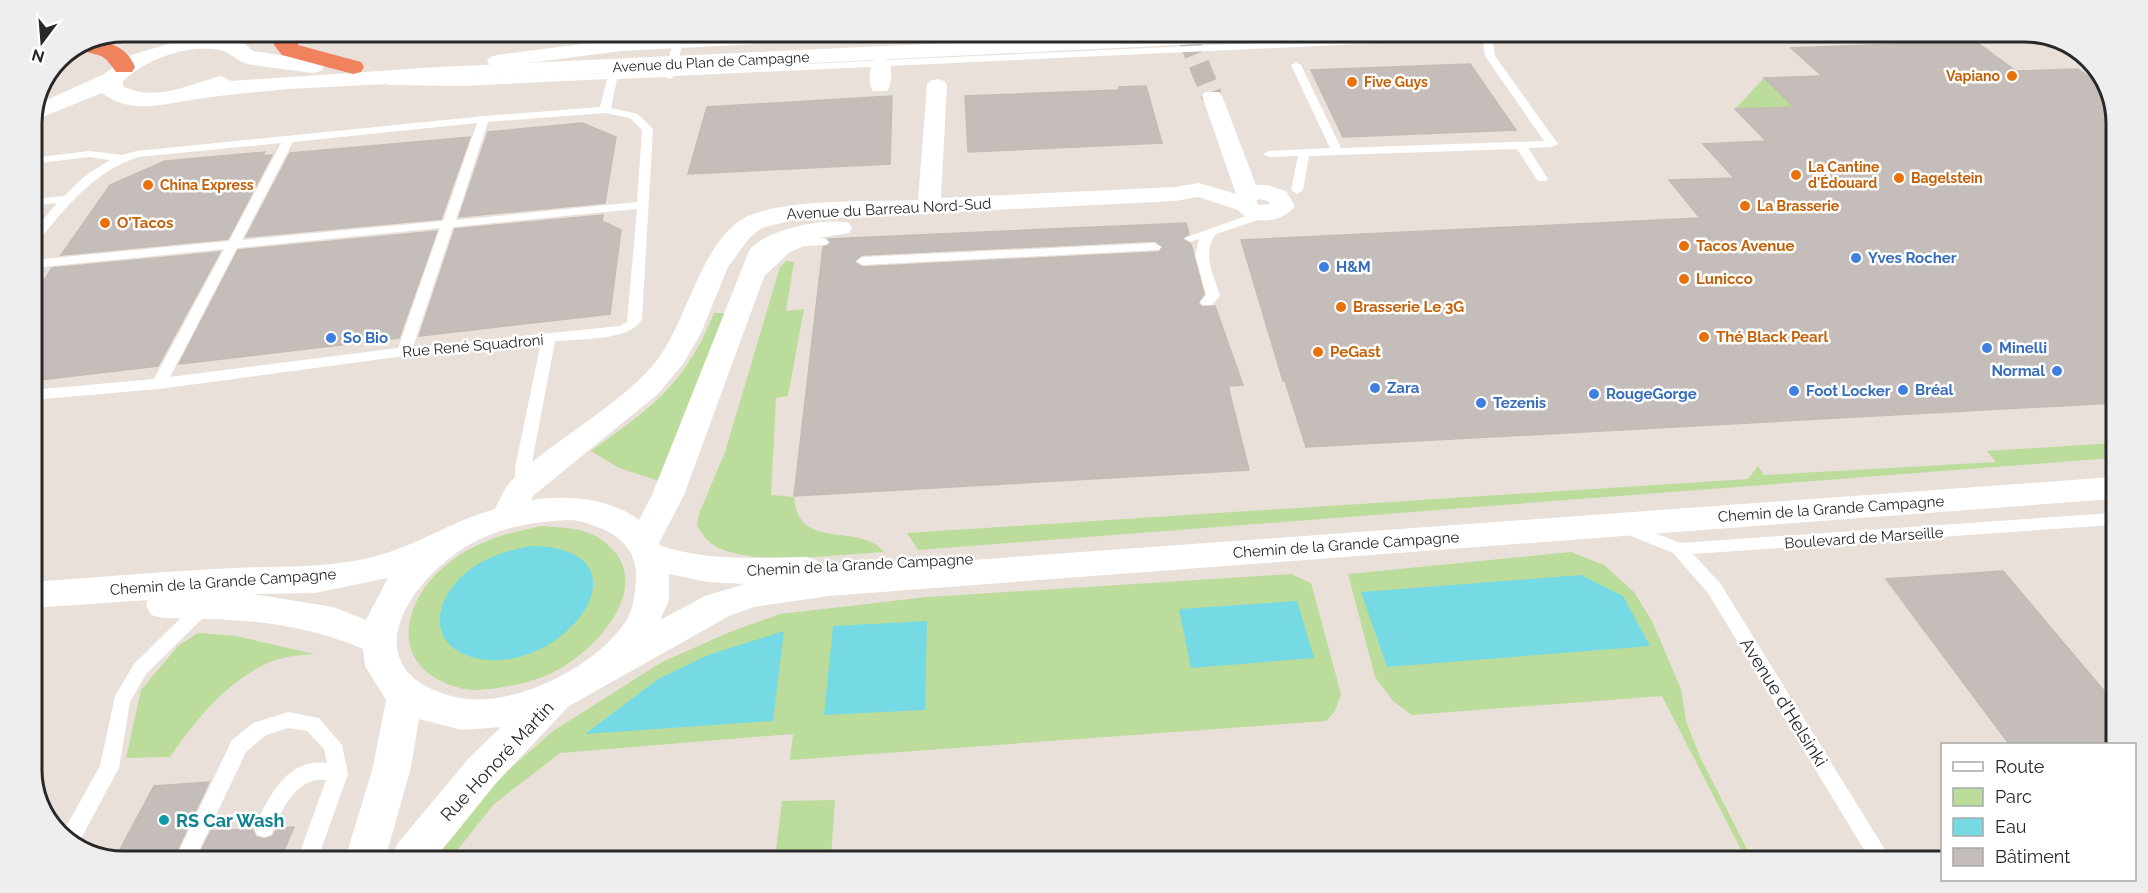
<svg xmlns="http://www.w3.org/2000/svg" width="2148" height="893" viewBox="0 0 2148 893" font-family="Raleway,sans-serif">
<style>
.green{fill:#bcdc9b}
.water{fill:#75dae3}
.building{fill:#c4bdba;stroke:#c4bcb4;stroke-width:1.5;fill-rule:evenodd}
.lines{fill:none;stroke-linecap:round;stroke-linejoin:round}
.minor-tunnel{stroke:#c2bbb6;stroke-width:21;stroke-dasharray:21 10;stroke-linecap:butt}
.service{fill:#fff;fill-rule:evenodd}
.minor{fill:#fff;fill-rule:evenodd}
.secondary{fill:#fff;fill-rule:evenodd}
.motorway{fill:#f0835e;fill-rule:evenodd}
.food-dot{fill:#e8710a;stroke:#fff;stroke-width:2}
.shop-dot{fill:#3f7fe0;stroke:#fff;stroke-width:2}
.culture-dot{fill:#0f9aa8;stroke:#fff;stroke-width:2}
.labels{text-anchor:middle;dominant-baseline:central;stroke-width:5;stroke-linejoin:round;paint-order:stroke}
.far-street-label{font-size:14px;fill:#282828;stroke:#fff}
.far-food-label{font-size:14px;font-weight:bold;fill:#c56008;stroke:#fff;text-anchor:start}
.street-label{font-size:15px;fill:#282828;stroke:#fff}
.food-label{font-size:15px;font-weight:bold;fill:#c56008;stroke:#fff;text-anchor:start}
.shop-label{font-size:15px;font-weight:bold;fill:#366cbe;stroke:#fff;text-anchor:start}
.near-street-label{font-size:18px;fill:#282828;stroke:#fff}
.near-culture-label{font-size:18px;font-weight:bold;fill:#0d838f;stroke:#fff;text-anchor:start}
.rim{fill:none;stroke:#282828;stroke-width:3}
</style>
<rect width="100%" height="100%" fill="#e9e0da"/>
<!-- green -->
<path class="green" d="M 1764,78 L 1794,107 L 1735,109 Z
M 786,261 L 794,262 L 786,311 L 804,309 L 788,396 L 776,398 L 771,495 L 794,497 C 798,553 860,521 884,552 C 843,554 745,568 712,544 C 706,540 701,532 697,526 L 699,514 L 725,452 L 780,267 Z
M 714,313 L 726,313 L 662,482 L 619,468 L 591,451 C 652,407 685,385 714,313 Z
M 2113,443 L 2113,458 L 918,550 L 907,533 L 1748,479 L 1758,466 L 1764,475 L 1996,462 L 1987,451 Z
M 542,526 C 561,528 582,527 599,538 C 663,580 596,653 550,674 C 527,684 503,688 479,690 C 463,691 444,684 432,676 C 389,647 412,592 446,565 C 474,542 506,533 542,526 Z
M 1571,552 L 1604,565 L 1634,592 L 1652,621 L 1681,689 L 1686,721 L 1700,757 L 1753,861 L 1747,861 L 1662,696 L 1412,715 L 1393,701 L 1375,677 L 1348,574 Z
M 1291,574 L 1311,583 L 1341,694 L 1335,711 L 1326,721 L 790,760 L 793,734 L 560,753 L 493,805 L 453,856 L 436,856 L 497,780 L 553,731 L 662,662 L 730,632 L 780,614 L 927,597 Z
M 198,633 L 236,636 L 314,654 C 301,655 286,656 273,661 C 228,679 196,719 170,757 L 126,758 L 141,690 L 178,646 Z
M 835,800 L 831,857 L 775,857 L 782,801 Z"/>
<!-- water -->
<path class="water" d="M 530,546 C 653,547 573,666 489,660 C 436,656 425,614 460,578 C 479,559 505,551 530,546 Z
M 1581,575 L 1623,596 L 1650,646 L 1387,667 L 1361,592 Z
M 1297,601 L 1314,658 L 1191,668 L 1179,609 Z
M 927,621 L 925,710 L 824,715 L 833,626 Z
M 784,631 L 773,721 L 585,734 L 658,679 L 708,655 Z"/>
<!-- building -->
<path class="building" d="M 1975,41 L 2016,71 L 2078,69 L 2106,88 L 2116,117 L 2114,403 L 1306,447 L 1285,381 L 1283,381 L 1241,240 L 1700,218 L 1669,180 L 1734,178 L 1703,144 L 1766,141 L 1735,109 L 1794,107 L 1764,78 L 1822,76 L 1791,48 Z
M 1470,64 L 1516,130 L 1343,137 L 1311,70 Z
M 1146,86 L 1162,143 L 968,152 L 965,96 L 1118,90 L 1119,87 Z
M 892,96 L 890,164 L 688,174 L 707,107 Z
M 582,123 L 616,137 L 605,203 L 459,217 L 488,132 Z
M 470,137 L 441,219 L 246,237 L 290,153 Z
M 265,152 L 263,156 L 272,155 L 228,239 L 61,255 L 110,185 L 165,161 Z
M 603,215 L 602,221 L 621,230 L 610,314 L 419,336 L 455,229 Z
M 1186,223 L 1189,234 L 1182,239 L 1191,244 L 1204,294 L 1198,303 L 1202,307 L 1215,306 L 1243,385 L 1228,386 L 1249,470 L 794,496 L 823,247 L 831,243 L 828,239 ZM 1155,241 L 1163,247 L 1159,252 L 862,267 L 854,262 L 862,255 Z
M 437,231 L 399,338 L 179,364 L 238,250 Z
M 220,252 L 158,366 L 32,381 L 32,285 L 45,279 L 52,268 Z
M 2003,571 L 2111,699 L 2110,744 L 2009,744 L 1886,579 Z
M 209,782 L 175,855 L 117,855 L 154,786 Z
M 294,827 L 282,855 L 199,855 L 211,831 L 252,829 L 256,837 L 265,839 L 273,836 L 277,828 Z"/>
<g class="lines">
<!-- minor-tunnel -->
<path class="minor-tunnel" d="M 1187,35 L 1212,96"/>
<!-- service -->
<path class="service" d="M 496,33 L 542,33 L 544,35 L 539,38 L 501,36 Z
M 1403,36 L 1471,36 L 1466,39 L 675,76 L 670,79 L 665,77 L 617,79 L 611,108 L 638,114 L 653,129 L 642,319 C 631,341 579,339 555,341 L 531,468 L 531,487 L 528,491 L 518,491 L 515,487 L 515,468 L 541,342 L 404,356 L 159,389 L 32,400 L 32,390 L 154,379 L 224,249 L 32,268 L 32,260 L 229,241 L 281,143 L 138,157 C 92,173 66,207 36,244 L 32,245 L 32,233 L 57,203 L 32,206 L 32,199 L 64,196 L 86,175 L 110,160 L 89,157 L 32,164 L 32,158 L 89,151 L 122,155 L 137,151 L 484,116 L 600,107 L 607,79 L 464,86 L 389,85 L 384,82 L 389,79 L 464,80 L 666,70 L 673,41 L 678,38 L 683,41 L 676,70 ZM 605,113 L 630,118 L 642,130 L 637,202 L 456,220 L 488,122 ZM 477,123 L 443,221 L 242,240 L 293,142 ZM 637,209 L 627,322 L 620,326 L 413,347 L 453,227 ZM 440,228 L 398,348 L 170,377 L 237,248 Z
M 1482,36 L 1492,36 L 1495,56 L 1558,144 L 1552,147 L 1528,148 L 1548,179 L 1546,181 L 1538,181 L 1517,149 L 1309,156 L 1303,190 L 1297,194 L 1291,190 L 1298,156 L 1269,157 L 1263,154 L 1269,151 L 1330,148 L 1291,65 L 1296,62 L 1301,65 L 1341,148 L 1544,141 L 1485,56 Z
M 1263,210 L 1269,214 L 1267,217 L 1216,234 C 1201,254 1214,274 1220,296 L 1212,305 L 1202,305 L 1200,302 L 1206,295 L 1195,255 L 1199,239 L 1190,242 L 1184,238 Z
M 812,238 L 823,238 L 829,242 L 827,245 L 804,246 L 790,252 L 762,278 L 757,279 L 751,275 C 767,254 786,241 812,238 Z
M 1155,243 L 1161,247 L 1159,250 L 862,265 L 856,261 L 862,257 Z
M 2112,513 L 2112,525 L 1693,554 L 1720,583 L 1892,861 L 1871,861 L 1708,593 L 1673,553 L 1619,531 L 1617,527 L 1619,523 L 1625,521 L 1680,543 Z
M 205,598 L 211,600 L 214,605 L 211,610 L 146,674 L 130,702 L 119,768 L 77,846 L 62,834 L 100,766 L 115,696 L 134,664 L 199,600 Z
M 288,712 L 319,718 L 342,745 L 348,774 L 319,855 L 299,855 L 326,780 C 296,776 281,811 271,835 L 264,837 L 257,835 L 254,828 C 268,798 287,757 327,763 L 324,749 L 307,731 L 288,728 L 266,735 L 246,752 L 197,855 L 177,855 L 232,740 L 253,723 Z"/>
<!-- minor -->
<path class="minor" d="M 726,34 L 839,34 L 829,40 L 622,51 L 497,67 L 490,65 L 487,61 L 490,57 L 497,55 L 622,39 Z
M 881,58 L 888,60 C 893,67 892,84 887,91 L 873,91 C 868,84 869,67 874,60 Z
M 937,79 L 944,81 L 947,85 L 941,198 L 1175,187 L 1199,183 L 1236,194 L 1202,96 L 1205,92 L 1219,92 L 1222,96 L 1256,185 L 1267,185 L 1286,191 L 1295,206 C 1283,223 1251,226 1238,210 L 1198,197 L 1175,201 L 793,220 L 762,228 L 750,237 L 728,267 L 701,333 L 683,364 L 658,394 L 534,495 L 531,500 C 567,495 608,497 639,520 L 652,495 L 749,251 C 763,230 825,217 849,223 L 852,228 L 849,233 L 806,240 L 772,255 L 684,495 L 659,543 L 661,546 C 708,561 757,558 806,557 L 818,561 L 822,571 L 2113,477 L 2113,499 L 829,596 L 754,607 L 729,616 L 569,706 L 497,782 L 437,856 L 392,856 L 398,843 L 469,758 L 501,727 L 462,730 L 419,719 L 411,767 L 386,856 L 346,856 L 373,767 L 386,700 L 365,666 L 363,649 C 295,620 235,619 163,618 L 151,615 L 146,605 L 148,600 L 32,608 L 32,582 C 100,577 168,571 237,568 C 283,566 327,568 373,557 C 416,546 452,521 495,509 C 500,499 506,485 514,478 C 557,437 622,405 658,359 C 686,322 703,238 746,217 C 786,198 872,202 918,200 L 927,85 L 930,81 ZM 1259,199 L 1268,201 L 1270,204 L 1259,205 L 1256,201 ZM 573,520 C 604,526 638,541 636,578 C 635,593 634,608 626,621 C 595,668 511,710 455,697 C 349,671 408,579 472,543 C 504,526 538,521 573,520 ZM 669,574 L 708,582 L 745,584 L 705,596 L 660,620 L 669,600 ZM 388,578 L 366,620 L 333,607 L 253,594 L 315,593 Z"/>
<!-- secondary -->
<path class="secondary" d="M 1121,35 L 1267,36 L 1257,41 L 287,89 C 259,92 232,94 204,98 C 169,102 134,117 102,93 L 32,121 L 38,104 L 104,74 L 131,55 L 189,38 L 223,37 L 245,44 L 253,51 L 321,61 L 324,66 L 321,71 L 313,73 C 291,70 269,68 248,64 C 238,62 233,54 223,51 C 192,42 146,59 123,81 L 123,86 C 156,103 189,84 221,76 L 231,81 L 438,67 Z"/>
<!-- motorway -->
<path class="motorway" d="M 275,32 L 297,32 L 298,45 L 361,62 L 364,67 L 361,72 L 353,74 L 282,55 L 274,45 Z
M 100,41 C 117,45 128,50 135,67 L 132,72 L 116,72 C 100,49 101,59 80,49 Z"/>
</g>
<!-- markers -->
<g class="food-dot">
<circle cx="2012" cy="76" r="6"/>
<circle cx="1352" cy="82" r="6"/>
<circle cx="1796" cy="175" r="6"/>
<circle cx="1899" cy="178" r="6"/>
<circle cx="148" cy="185" r="6"/>
<circle cx="1745" cy="206" r="6"/>
<circle cx="105" cy="223" r="6"/>
<circle cx="1684" cy="246" r="6"/>
<circle cx="1684" cy="279" r="6"/>
<circle cx="1341" cy="307" r="6"/>
<circle cx="1704" cy="337" r="6"/>
<circle cx="1318" cy="352" r="6"/>
</g>
<g class="shop-dot">
<circle cx="1856" cy="258" r="6"/>
<circle cx="1324" cy="267" r="6"/>
<circle cx="331" cy="338" r="6"/>
<circle cx="1987" cy="348" r="6"/>
<circle cx="2057" cy="371" r="6"/>
<circle cx="1375" cy="388" r="6"/>
<circle cx="1903" cy="390" r="6"/>
<circle cx="1794" cy="391" r="6"/>
<circle cx="1594" cy="394" r="6"/>
<circle cx="1481" cy="403" r="6"/>
</g>
<circle class="culture-dot" cx="164" cy="820" r="6"/>
<g class="labels">
<!-- far-street labels -->
<g class="far-street-label">
<text transform="translate(711 62) rotate(-3)">Avenue du Plan de Campagne</text>
</g>
<!-- far-food labels -->
<g class="far-food-label">
<text x="2000" y="76" text-anchor="end">Vapiano</text>
<text x="1364" y="82">Five Guys</text>
<text x="1808" y="167">La Cantine<tspan x="1808" dy="16">d'Édouard</tspan></text>
<text x="1911" y="178">Bagelstein</text>
<text x="160" y="185">China Express</text>
<text x="1757" y="206">La Brasserie</text>
</g>
<!-- street labels -->
<g class="street-label">
<text transform="translate(889 209) rotate(-3)">Avenue du Barreau Nord-Sud</text>
<text transform="translate(473 346) rotate(-5)">Rue René Squadroni</text>
<text transform="translate(1831 509) rotate(-4)">Chemin de la Grande Campagne</text>
<text transform="translate(1864 538) rotate(-4)">Boulevard de Marseille</text>
<text transform="translate(1346 545) rotate(-4)">Chemin de la Grande Campagne</text>
<text transform="translate(860 565) rotate(-3)">Chemin de la Grande Campagne</text>
<text transform="translate(223 582) rotate(-4)">Chemin de la Grande Campagne</text>
</g>
<!-- food labels -->
<g class="food-label">
<text x="117" y="223">O'Tacos</text>
<text x="1696" y="246">Tacos Avenue</text>
<text x="1696" y="279">Lunicco</text>
<text x="1353" y="307">Brasserie Le 3G</text>
<text x="1716" y="337">Thé Black Pearl</text>
<text x="1330" y="352">PeGast</text>
</g>
<!-- shop labels -->
<g class="shop-label">
<text x="1868" y="258">Yves Rocher</text>
<text x="1336" y="267">H&amp;M</text>
<text x="343" y="338">So Bio</text>
<text x="1999" y="348">Minelli</text>
<text x="2045" y="371" text-anchor="end">Normal</text>
<text x="1387" y="388">Zara</text>
<text x="1915" y="390">Bréal</text>
<text x="1806" y="391">Foot Locker</text>
<text x="1606" y="394">RougeGorge</text>
<text x="1493" y="403">Tezenis</text>
</g>
<!-- near-street labels -->
<g class="near-street-label">
<text transform="translate(1784 702) rotate(58)">Avenue d'Helsinki</text>
<text transform="translate(497 761) rotate(-47)">Rue Honoré Martin</text>
</g>
<!-- near-culture labels -->
<g class="near-culture-label">
<text x="176" y="820">RS Car Wash</text>
</g>
</g>
<!-- crop -->
<path d="M0 0H2148V893H0ZM123 42H2025A81 81 0 0 1 2106 123V770A81 81 0 0 1 2025 851H123A81 81 0 0 1 42 770V123A81 81 0 0 1 123 42Z" fill="#eee" fill-rule="evenodd"/>
<path class="rim" d="M123 42H2025A81 81 0 0 1 2106 123V770A81 81 0 0 1 2025 851H123A81 81 0 0 1 42 770V123A81 81 0 0 1 123 42Z"/>
<!-- legend -->
<rect x="1941" y="743" width="195" height="138" fill="#ffffff" stroke="#a9a9a9" stroke-width="1.5"/>
<rect x="1953" y="762" width="30" height="9" fill="#ffffff" stroke="#a9a9a9" stroke-width="1.5"/>
<text x="1995" y="773" font-size="18" fill="#282828">Route</text>
<rect x="1953" y="788" width="30" height="18" fill="#bcdc9b" stroke="#a9a9a9" stroke-width="1.5"/>
<text x="1995" y="803" font-size="18" fill="#282828">Parc</text>
<rect x="1953" y="818" width="30" height="18" fill="#75dae3" stroke="#a9a9a9" stroke-width="1.5"/>
<text x="1995" y="833" font-size="18" fill="#282828">Eau</text>
<rect x="1953" y="848" width="30" height="18" fill="#c4bdba" stroke="#a9a9a9" stroke-width="1.5"/>
<text x="1995" y="863" font-size="18" fill="#282828">Bâtiment</text>
<!-- north arrow -->
<g transform="translate(42 42) rotate(196)" stroke="#ffffff" stroke-width="4.5" paint-order="stroke">
<path d="M0-4.5L10 22L0 15L-10 22Z" fill="#282828"/>
<text y="-9" font-size="16" font-weight="bold" text-anchor="middle" fill="#282828">N</text>
</g>
</svg>
